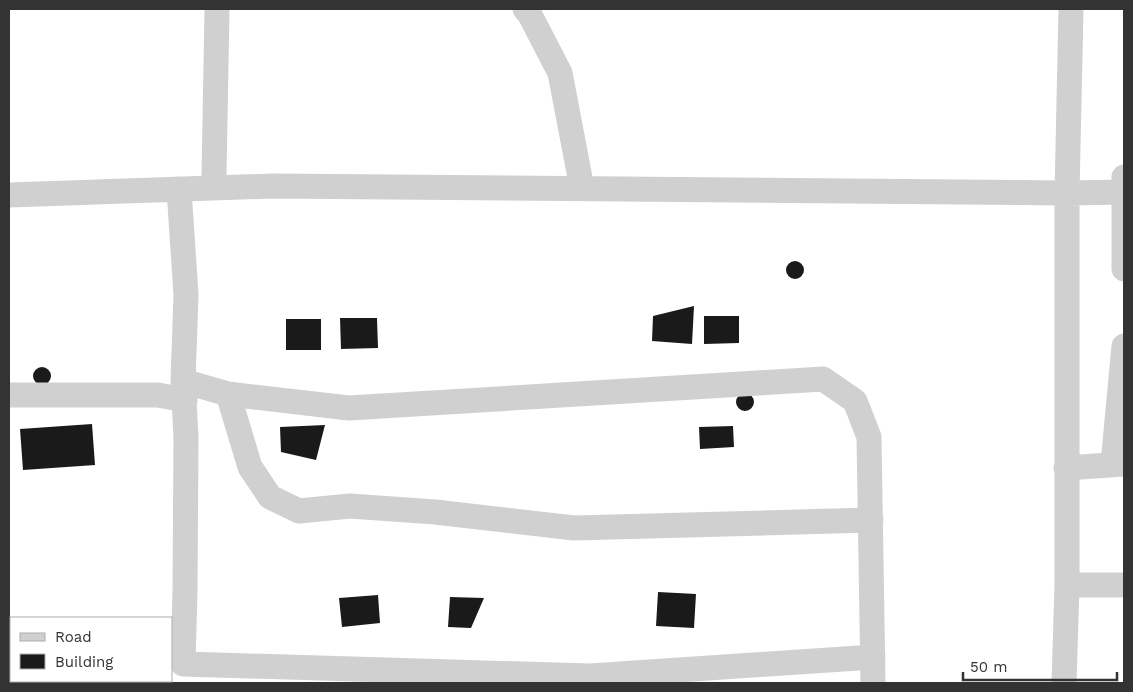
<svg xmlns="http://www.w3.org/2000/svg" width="1133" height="692" viewBox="0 0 1133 692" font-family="'Work Sans',sans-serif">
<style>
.building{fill:#1a1a1a}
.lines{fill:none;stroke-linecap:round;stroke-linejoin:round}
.minor{stroke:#d0d0d0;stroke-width:25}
</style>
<rect width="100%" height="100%" fill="#fff"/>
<!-- building -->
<path class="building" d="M786 270a9 9 0 1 1 18 0a9 9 0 1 1-18 0Z
M 694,306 L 692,344 L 652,341 L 653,316 Z
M 704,316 L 739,316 L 739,343 L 704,344 Z
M 340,318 L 377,318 L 378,348 L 341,349 Z
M 286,319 L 321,319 L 321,350 L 286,350 Z
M33 376a9 9 0 1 1 18 0a9 9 0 1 1-18 0Z
M736 402a9 9 0 1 1 18 0a9 9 0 1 1-18 0Z
M 92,424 L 95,465 L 23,470 L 20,429 Z
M 325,425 L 316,460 L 281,452 L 280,427 Z
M 733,426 L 734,447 L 700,449 L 699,427 Z
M 658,592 L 696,594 L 694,628 L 656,626 Z
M 378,595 L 380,623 L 342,627 L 339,598 Z
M 450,597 L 484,598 L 471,628 L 448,627 Z"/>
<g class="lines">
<!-- minor -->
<path class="minor" d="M 525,9 L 530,15 L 560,73 L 582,188
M 1124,177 L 1124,269
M 212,188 L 214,175 L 217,9
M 179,189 L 186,295 L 183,381 L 186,437 L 185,592 L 183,664 L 590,676 L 873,657
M 9,195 L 273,186 L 1067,193 L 1124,192
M 183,381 L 228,394 L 349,408 L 823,379 L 855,401 L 869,437 L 873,683
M 228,394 L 250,467 L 270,497 L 299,511 L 350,506 L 435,512 L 574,528 L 871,520
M 9,395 L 158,395 L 185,400
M 1113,464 L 1124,346
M 1066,468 L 1124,464
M 1067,585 L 1124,585
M 9,661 L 11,661
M 1064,683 L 1067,585 L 1067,193 L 1071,9"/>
</g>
<!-- border -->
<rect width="1133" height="692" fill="none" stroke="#333333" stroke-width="20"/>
<!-- legend -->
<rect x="10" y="617" width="162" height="65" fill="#ffffff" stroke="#adadad"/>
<rect x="20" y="633" width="25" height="8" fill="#d0d0d0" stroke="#adadad"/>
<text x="55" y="642" font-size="15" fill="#333333">Road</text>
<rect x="20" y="654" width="25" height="15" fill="#1a1a1a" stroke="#adadad"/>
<text x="55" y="667" font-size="15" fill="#333333">Building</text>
<!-- scale -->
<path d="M963 672v8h154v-8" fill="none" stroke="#333333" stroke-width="2.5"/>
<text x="970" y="672" font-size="15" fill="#333333" stroke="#ffffff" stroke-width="4" paint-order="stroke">50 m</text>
</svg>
